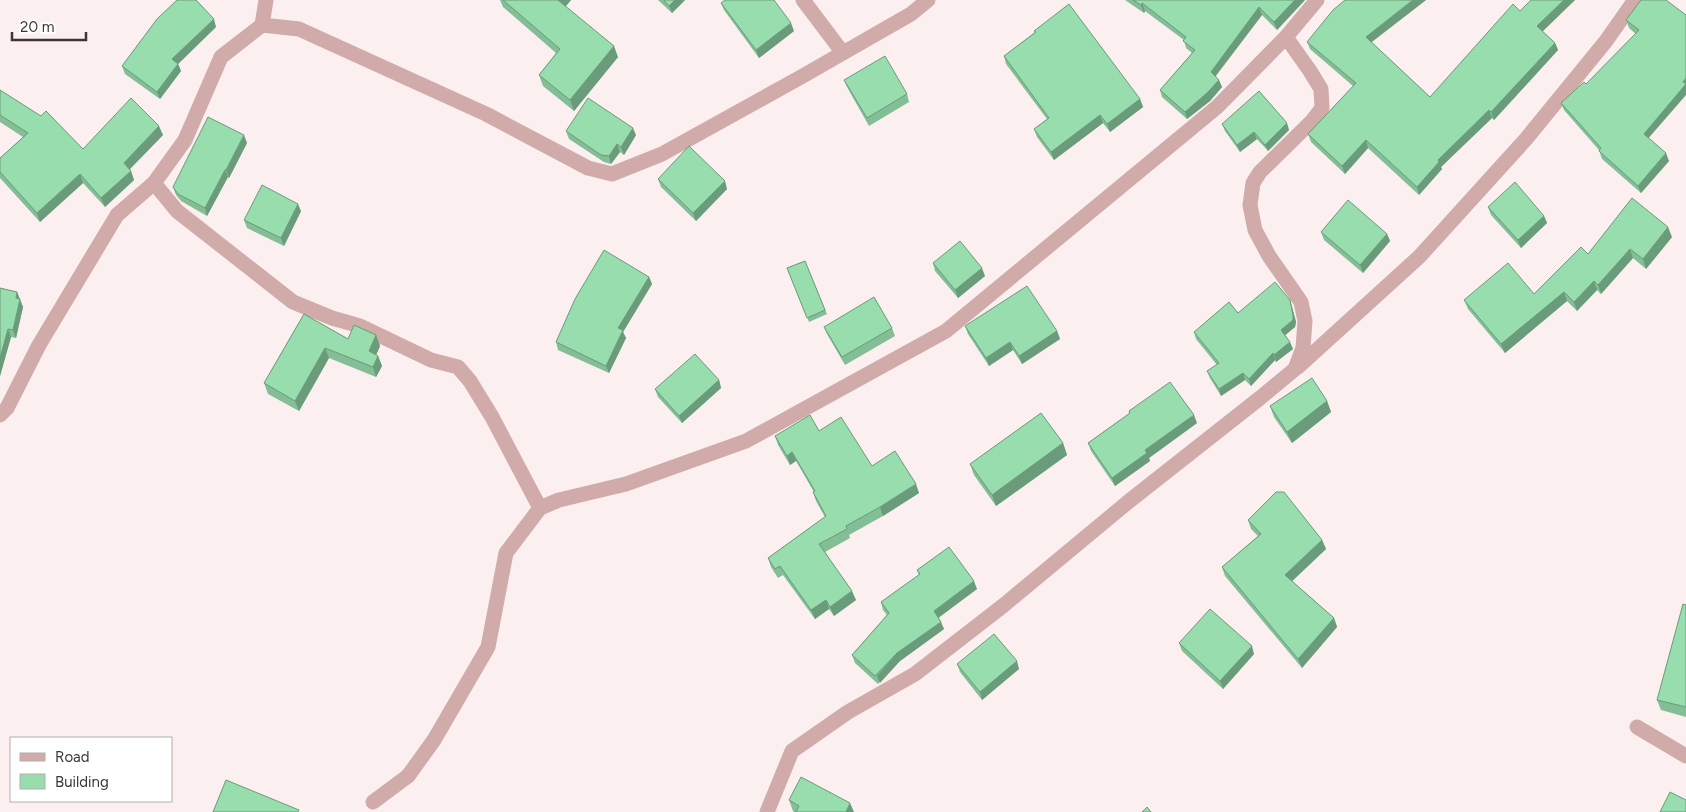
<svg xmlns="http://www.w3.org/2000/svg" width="1686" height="812" viewBox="0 0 1686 812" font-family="Figtree,sans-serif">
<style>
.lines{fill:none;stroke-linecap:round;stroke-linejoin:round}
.minor{stroke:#d0abaa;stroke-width:15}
.wall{fill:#83be96}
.shaded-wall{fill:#6a9b7a}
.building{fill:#98ddae;stroke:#6a9b7a}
</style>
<rect width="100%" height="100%" fill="#fbefef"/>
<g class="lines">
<!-- minor -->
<path class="minor" d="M 803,0 L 843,53
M 262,25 L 266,0
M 154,183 L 177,211 L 293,302 L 332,318 L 360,326 L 431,360 L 458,367 L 470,381 L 492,417 L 540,508
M 1298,367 L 1419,257 L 1526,139 L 1606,41 L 1632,4 L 1637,0
M 0,415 L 7,408 L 39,345 L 117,215 L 154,183 L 185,140 L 221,57 L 262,25 L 299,29 L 486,114 L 588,168 L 612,174 L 662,154 L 801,77 L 911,14 L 928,0
M 1637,727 L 1686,756
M 373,802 L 408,776 L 434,740 L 488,647 L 506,553 L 540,508 L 559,500 L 626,484 L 746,441 L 946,331 L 1217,107 L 1286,37 L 1317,0
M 767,812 L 792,751 L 848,712 L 915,674 L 1004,605 L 1128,502 L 1260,398 L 1295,369 L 1303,348 L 1305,321 L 1301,302 L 1269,256 L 1255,230 L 1250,205 L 1253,183 L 1260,172 L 1312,121 L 1322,108 L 1321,89 L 1310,71 L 1286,37"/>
</g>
<!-- wall -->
<path class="wall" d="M 500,0 L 571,0 L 565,6 L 618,57 L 574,111 L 543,86 L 539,75 L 556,53 L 503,7 Z
M 658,0 L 685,0 L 672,13 Z
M 1125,0 L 1305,0 L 1277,30 L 1262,15 L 1216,76 L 1222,87 L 1210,101 L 1187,119 L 1162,97 L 1160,90 L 1192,53 L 1186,48 L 1184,40 L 1145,11 L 1144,13 Z
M 1345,0 L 1426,0 L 1371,42 L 1430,97 L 1520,11 L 1575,0 L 1542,31 L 1555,43 L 1558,50 L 1494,120 L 1492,118 L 1441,167 L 1442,169 L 1419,195 L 1368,148 L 1345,174 L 1311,142 L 1308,134 L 1353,86 L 1310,49 L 1307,42 Z
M 1641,0 L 1649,138 L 1669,161 L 1641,193 L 1602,159 L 1599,150 L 1564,110 L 1561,103 L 1586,84 L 1636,34 L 1629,28 L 1626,20 Z
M 721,3 L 794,31 L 759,58 L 724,10 Z
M 216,27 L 178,64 L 181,71 L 160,99 L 125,74 L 122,66 Z
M 1034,31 L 1140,99 L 1143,107 L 1110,132 L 1103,123 L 1054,160 L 1037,137 L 1034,129 L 1047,119 L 1006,64 L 1004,56 L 1035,32 Z
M 844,80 L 907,94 L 909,102 L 869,126 L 847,87 Z
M 0,90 L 83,149 L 163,135 L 130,169 L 134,180 L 105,207 L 83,183 L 40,222 L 0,178 L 0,158 L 23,137 L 0,122 Z
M 1222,124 L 1289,130 L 1268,151 L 1257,139 L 1240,152 L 1225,131 Z
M 566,131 L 636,135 L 624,155 L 620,152 L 611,164 L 604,162 L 569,139 Z
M 247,143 L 229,178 L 228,177 L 207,216 L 181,201 L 176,195 L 173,187 Z
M 658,179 L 727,189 L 696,221 L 661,187 Z
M 1488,207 L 1544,216 L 1547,223 L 1521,248 L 1491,215 Z
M 301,211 L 284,246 L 247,228 L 244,220 Z
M 1321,232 L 1387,234 L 1390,241 L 1363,273 L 1324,240 Z
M 1672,237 L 1646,269 L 1633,258 L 1601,294 L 1597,290 L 1577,311 L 1567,301 L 1505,353 L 1468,309 L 1464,300 L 1534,294 L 1588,254 Z
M 805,261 L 827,314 L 809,322 L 787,268 Z
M 933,263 L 985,276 L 958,298 L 935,271 Z
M 649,277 L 652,284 L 623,332 L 626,338 L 609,373 L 558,350 L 556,342 Z
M 0,288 L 17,292 L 23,307 L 16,338 L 11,337 L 0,376 Z
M 1292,307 L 1296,322 L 1295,327 L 1285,335 L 1293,349 L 1276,362 L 1275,360 L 1251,386 L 1245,380 L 1221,396 L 1210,378 L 1207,371 L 1217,365 L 1196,339 L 1194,332 L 1238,313 Z
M 304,314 L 348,339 L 376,335 L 380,346 L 376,355 L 378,356 L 382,366 L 376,377 L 329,358 L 299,411 L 268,394 L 264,383 Z
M 965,326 L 1057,331 L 1060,339 L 1022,364 L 1013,350 L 989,366 L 968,334 Z
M 824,327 L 892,328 L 895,336 L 845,365 L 827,334 Z
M 719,380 L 721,388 L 682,423 L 658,397 L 655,389 Z
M 1327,401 L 1331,412 L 1292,443 L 1274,417 L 1270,406 Z
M 1129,411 L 1197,423 L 1149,458 L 1150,461 L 1115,486 L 1091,451 L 1088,443 L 1130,413 Z
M 819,431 L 872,466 L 919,493 L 883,516 L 849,535 L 850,538 L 825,552 L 856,600 L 834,616 L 829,609 L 815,619 L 783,575 L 778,578 L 771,567 L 768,558 L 825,517 L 816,501 L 813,492 L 814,492 L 796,461 L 790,465 L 778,445 L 775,436 Z
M 1063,443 L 1067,455 L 996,506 L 974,475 L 970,464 Z
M 1248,520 L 1322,540 L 1326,549 L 1292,581 L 1334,618 L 1337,627 L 1302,668 L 1225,576 L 1222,567 L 1258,536 L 1251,529 Z
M 917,570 L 977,589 L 938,617 L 944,629 L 900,661 L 878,684 L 855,663 L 852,655 L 887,615 L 883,610 L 881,602 L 919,575 Z
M 1686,605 L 1686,717 L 1661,710 L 1657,700 Z
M 1179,643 L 1254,654 L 1223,689 L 1182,651 Z
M 957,664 L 1019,669 L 982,700 L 960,672 Z
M 789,800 L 854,812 L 794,812 L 793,811 Z"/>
<!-- shaded-wall -->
<path class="shaded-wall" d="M 558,0 L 571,0 L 562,11 Z
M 675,0 L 685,0 L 672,13 L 669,6 Z
M 1295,0 L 1305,0 L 1277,30 L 1274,22 Z
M 1413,0 L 1426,0 L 1368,45 L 1366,37 Z
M 1564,0 L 1575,0 L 1540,34 L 1537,26 Z
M 1142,3 L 1145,11 L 1144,13 L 1141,5 Z
M 1259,7 L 1262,15 L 1213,79 L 1211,72 Z
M 214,19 L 216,27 L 178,64 L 181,71 L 160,99 L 157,92 L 172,59 Z
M 791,23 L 794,31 L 759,58 L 756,50 Z
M 1555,43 L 1558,50 L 1494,120 L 1491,112 Z
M 614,46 L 618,57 L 574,111 L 570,100 Z
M 1686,78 L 1686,95 L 1646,141 L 1644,134 Z
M 1219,80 L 1222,87 L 1210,101 L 1187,119 L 1185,112 Z
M 1140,99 L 1143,107 L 1110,132 L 1107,124 Z
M 1489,110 L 1492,118 L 1441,167 L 1442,169 L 1419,195 L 1417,187 L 1438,160 Z
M 1100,115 L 1103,123 L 1054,160 L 1051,152 Z
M 1287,123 L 1289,130 L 1268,151 L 1265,145 Z
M 159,126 L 163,135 L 127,172 L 124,163 Z
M 633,128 L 636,135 L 624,155 L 621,147 Z
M 1254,132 L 1257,139 L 1240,152 L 1237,145 Z
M 244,135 L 247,143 L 229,178 L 226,170 Z
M 1366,140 L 1368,148 L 1345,174 L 1342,166 Z
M 617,144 L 620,152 L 611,164 L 609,156 Z
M 1666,153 L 1669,161 L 1641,193 L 1638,186 Z
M 225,170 L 228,177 L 207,216 L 205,208 Z
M 131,171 L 134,180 L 105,207 L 101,198 Z
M 80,174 L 83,183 L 40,222 L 37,213 Z
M 725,181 L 727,189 L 696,221 L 693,213 Z
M 298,204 L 301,211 L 284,246 L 281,238 Z
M 1544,216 L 1547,223 L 1521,248 L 1518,240 Z
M 1668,227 L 1672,237 L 1646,269 L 1643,259 Z
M 1387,234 L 1390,241 L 1363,273 L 1360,265 Z
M 1630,249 L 1633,258 L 1601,294 L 1598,285 Z
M 982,268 L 985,276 L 958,298 L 955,290 Z
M 649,277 L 652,284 L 623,332 L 626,338 L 609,373 L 606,366 L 618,328 Z
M 1594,281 L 1597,290 L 1577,311 L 1574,302 Z
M 17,292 L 23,307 L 16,338 L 13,330 L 16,298 Z
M 1564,292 L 1567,301 L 1505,353 L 1501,344 Z
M 1290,300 L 1292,307 L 1296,322 L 1295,327 L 1283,337 L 1281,330 Z
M 8,329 L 11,337 L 0,376 L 0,358 Z
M 1057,331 L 1060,339 L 1022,364 L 1019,356 Z
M 376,335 L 380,346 L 373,362 L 369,351 Z
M 1010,342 L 1013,350 L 989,366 L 986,358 Z
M 1290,342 L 1293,349 L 1276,362 L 1274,355 Z
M 325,348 L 329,358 L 299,411 L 295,401 Z
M 1273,353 L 1275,360 L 1251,386 L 1249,379 Z
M 378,356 L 382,366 L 376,377 L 373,367 Z
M 1243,373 L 1245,380 L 1221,396 L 1219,389 Z
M 719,380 L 721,388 L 682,423 L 679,416 Z
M 1327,401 L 1331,412 L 1292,443 L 1287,432 Z
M 1194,415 L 1197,423 L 1149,458 L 1150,461 L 1115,486 L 1112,478 L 1145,450 Z
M 1063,443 L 1067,455 L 996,506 L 992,495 Z
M 792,452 L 796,461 L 790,465 L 787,456 Z
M 916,484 L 919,493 L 883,516 L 880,507 Z
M 1322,540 L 1326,549 L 1288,585 L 1285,575 Z
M 974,581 L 977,589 L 937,619 L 934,611 Z
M 852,591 L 856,600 L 834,616 L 830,607 Z
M 826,600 L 829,609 L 815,619 L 811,610 Z
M 1334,618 L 1337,627 L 1302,668 L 1298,659 Z
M 941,622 L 944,629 L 900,661 L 880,683 L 877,676 L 897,653 Z
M 1252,646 L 1254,654 L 1223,689 L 1220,681 Z
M 1017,661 L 1019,669 L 982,700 L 980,692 Z
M 850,803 L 854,812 L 846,812 Z"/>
<!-- building -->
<path class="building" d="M 177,0 L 196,0 L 214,19 L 172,59 L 178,64 L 157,92 L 122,66 L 157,19 Z
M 503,0 L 558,0 L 614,46 L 570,100 L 539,75 L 560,49 Z
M 664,0 L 675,0 L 669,6 Z
M 725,0 L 774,0 L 791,23 L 756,50 L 721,3 Z
M 1133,0 L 1295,0 L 1274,22 L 1259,7 L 1211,72 L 1219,80 L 1207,93 L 1185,112 L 1160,90 L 1195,50 L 1183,41 L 1186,37 L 1142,3 L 1141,5 Z
M 1345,0 L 1413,0 L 1366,37 L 1430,97 L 1513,4 L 1520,11 L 1531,0 L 1564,0 L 1537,26 L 1555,43 L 1491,112 L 1489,110 L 1438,160 L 1439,162 L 1417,187 L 1366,140 L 1342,166 L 1308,134 L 1356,83 L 1307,42 L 1333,10 Z
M 1641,0 L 1666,0 L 1686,15 L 1686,78 L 1683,82 L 1686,84 L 1644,134 L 1666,153 L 1638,186 L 1599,151 L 1601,148 L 1561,103 L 1584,82 L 1586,84 L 1639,30 L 1626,20 Z
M 1069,4 L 1140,99 L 1107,124 L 1100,115 L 1051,152 L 1034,129 L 1049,118 L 1004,56 L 1036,32 L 1034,31 Z
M 885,56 L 907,94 L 867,118 L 844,80 Z
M 0,90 L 41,116 L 46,111 L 83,149 L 131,98 L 159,126 L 124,163 L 131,171 L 101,198 L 80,174 L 37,213 L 0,172 L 0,158 L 28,133 L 0,115 Z
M 1259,91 L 1287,123 L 1265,145 L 1254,132 L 1237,145 L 1222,124 Z
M 588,98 L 633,128 L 621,147 L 617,144 L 609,156 L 601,155 L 566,131 Z
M 208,117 L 244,135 L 226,170 L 225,170 L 205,208 L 178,194 L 173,187 Z
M 689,146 L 725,181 L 693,213 L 658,179 Z
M 1515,182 L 1544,216 L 1518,240 L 1488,207 Z
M 262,185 L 298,204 L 281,238 L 244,220 Z
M 1632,198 L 1668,227 L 1643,259 L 1630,249 L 1598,285 L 1594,281 L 1574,302 L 1564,292 L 1501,344 L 1464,300 L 1508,263 L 1534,294 L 1581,247 L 1588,254 Z
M 1348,200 L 1387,234 L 1360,265 L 1321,232 Z
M 960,241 L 982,268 L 955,290 L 933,263 Z
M 604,250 L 649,277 L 618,328 L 623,330 L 606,366 L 556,342 L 575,299 Z
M 805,261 L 825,310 L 807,318 L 787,268 Z
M 1275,282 L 1290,300 L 1293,315 L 1293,320 L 1281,330 L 1290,342 L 1274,355 L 1273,353 L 1249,379 L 1243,373 L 1219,389 L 1207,371 L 1219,363 L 1194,332 L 1229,302 L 1238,313 Z
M 1027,286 L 1057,331 L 1019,356 L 1010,342 L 986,358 L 965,326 Z
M 0,288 L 17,292 L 16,298 L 20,299 L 13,330 L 8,329 L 0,358 Z
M 874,297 L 892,328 L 842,357 L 824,327 Z
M 304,314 L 348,339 L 354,325 L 376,335 L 369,351 L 378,356 L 373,367 L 325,348 L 295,401 L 264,383 Z
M 695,354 L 719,380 L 679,416 L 655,389 Z
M 1312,378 L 1327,401 L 1287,432 L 1270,406 Z
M 1170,382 L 1194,415 L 1145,450 L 1147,453 L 1112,478 L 1088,443 L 1130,413 L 1129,411 Z
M 1041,413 L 1063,443 L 992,495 L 970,464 Z
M 810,415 L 819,431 L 841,417 L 872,466 L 895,451 L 916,484 L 880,507 L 846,526 L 847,529 L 819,544 L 852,591 L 830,607 L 826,600 L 811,610 L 780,566 L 775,569 L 768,558 L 826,516 L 813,492 L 815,491 L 792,452 L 787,456 L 775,436 Z
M 1276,492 L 1284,492 L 1322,540 L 1285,575 L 1334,618 L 1298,659 L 1222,567 L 1261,534 L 1248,520 Z
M 949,547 L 974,581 L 934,611 L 941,622 L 897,653 L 875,676 L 852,655 L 889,613 L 881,602 L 920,574 L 917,570 Z
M 1683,604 L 1686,605 L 1686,707 L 1657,700 Z
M 1210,609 L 1252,646 L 1220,681 L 1179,643 Z
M 994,634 L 1017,661 L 980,692 L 957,664 Z
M 801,777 L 850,803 L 846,812 L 796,812 L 799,806 L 789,800 Z
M 226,780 L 299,810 L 298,812 L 213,812 Z
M 1670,792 L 1686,800 L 1686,812 L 1660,812 Z
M 1147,807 L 1151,812 L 1142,812 Z"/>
<!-- legend -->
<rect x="10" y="737" width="162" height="65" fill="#ffffff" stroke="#b3aeae"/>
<rect x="20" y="753" width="25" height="8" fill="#d0abaa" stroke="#b3aeae"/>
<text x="55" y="762" font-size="15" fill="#403535">Road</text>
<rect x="20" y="774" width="25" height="15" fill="#98ddae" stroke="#b3aeae"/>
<text x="55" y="787" font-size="15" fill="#403535">Building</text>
<!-- scale -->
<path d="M12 32v8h74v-8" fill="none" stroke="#403535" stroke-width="2.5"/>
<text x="20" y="32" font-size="15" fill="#403535" stroke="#ffffff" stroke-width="4" paint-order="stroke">20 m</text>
</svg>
